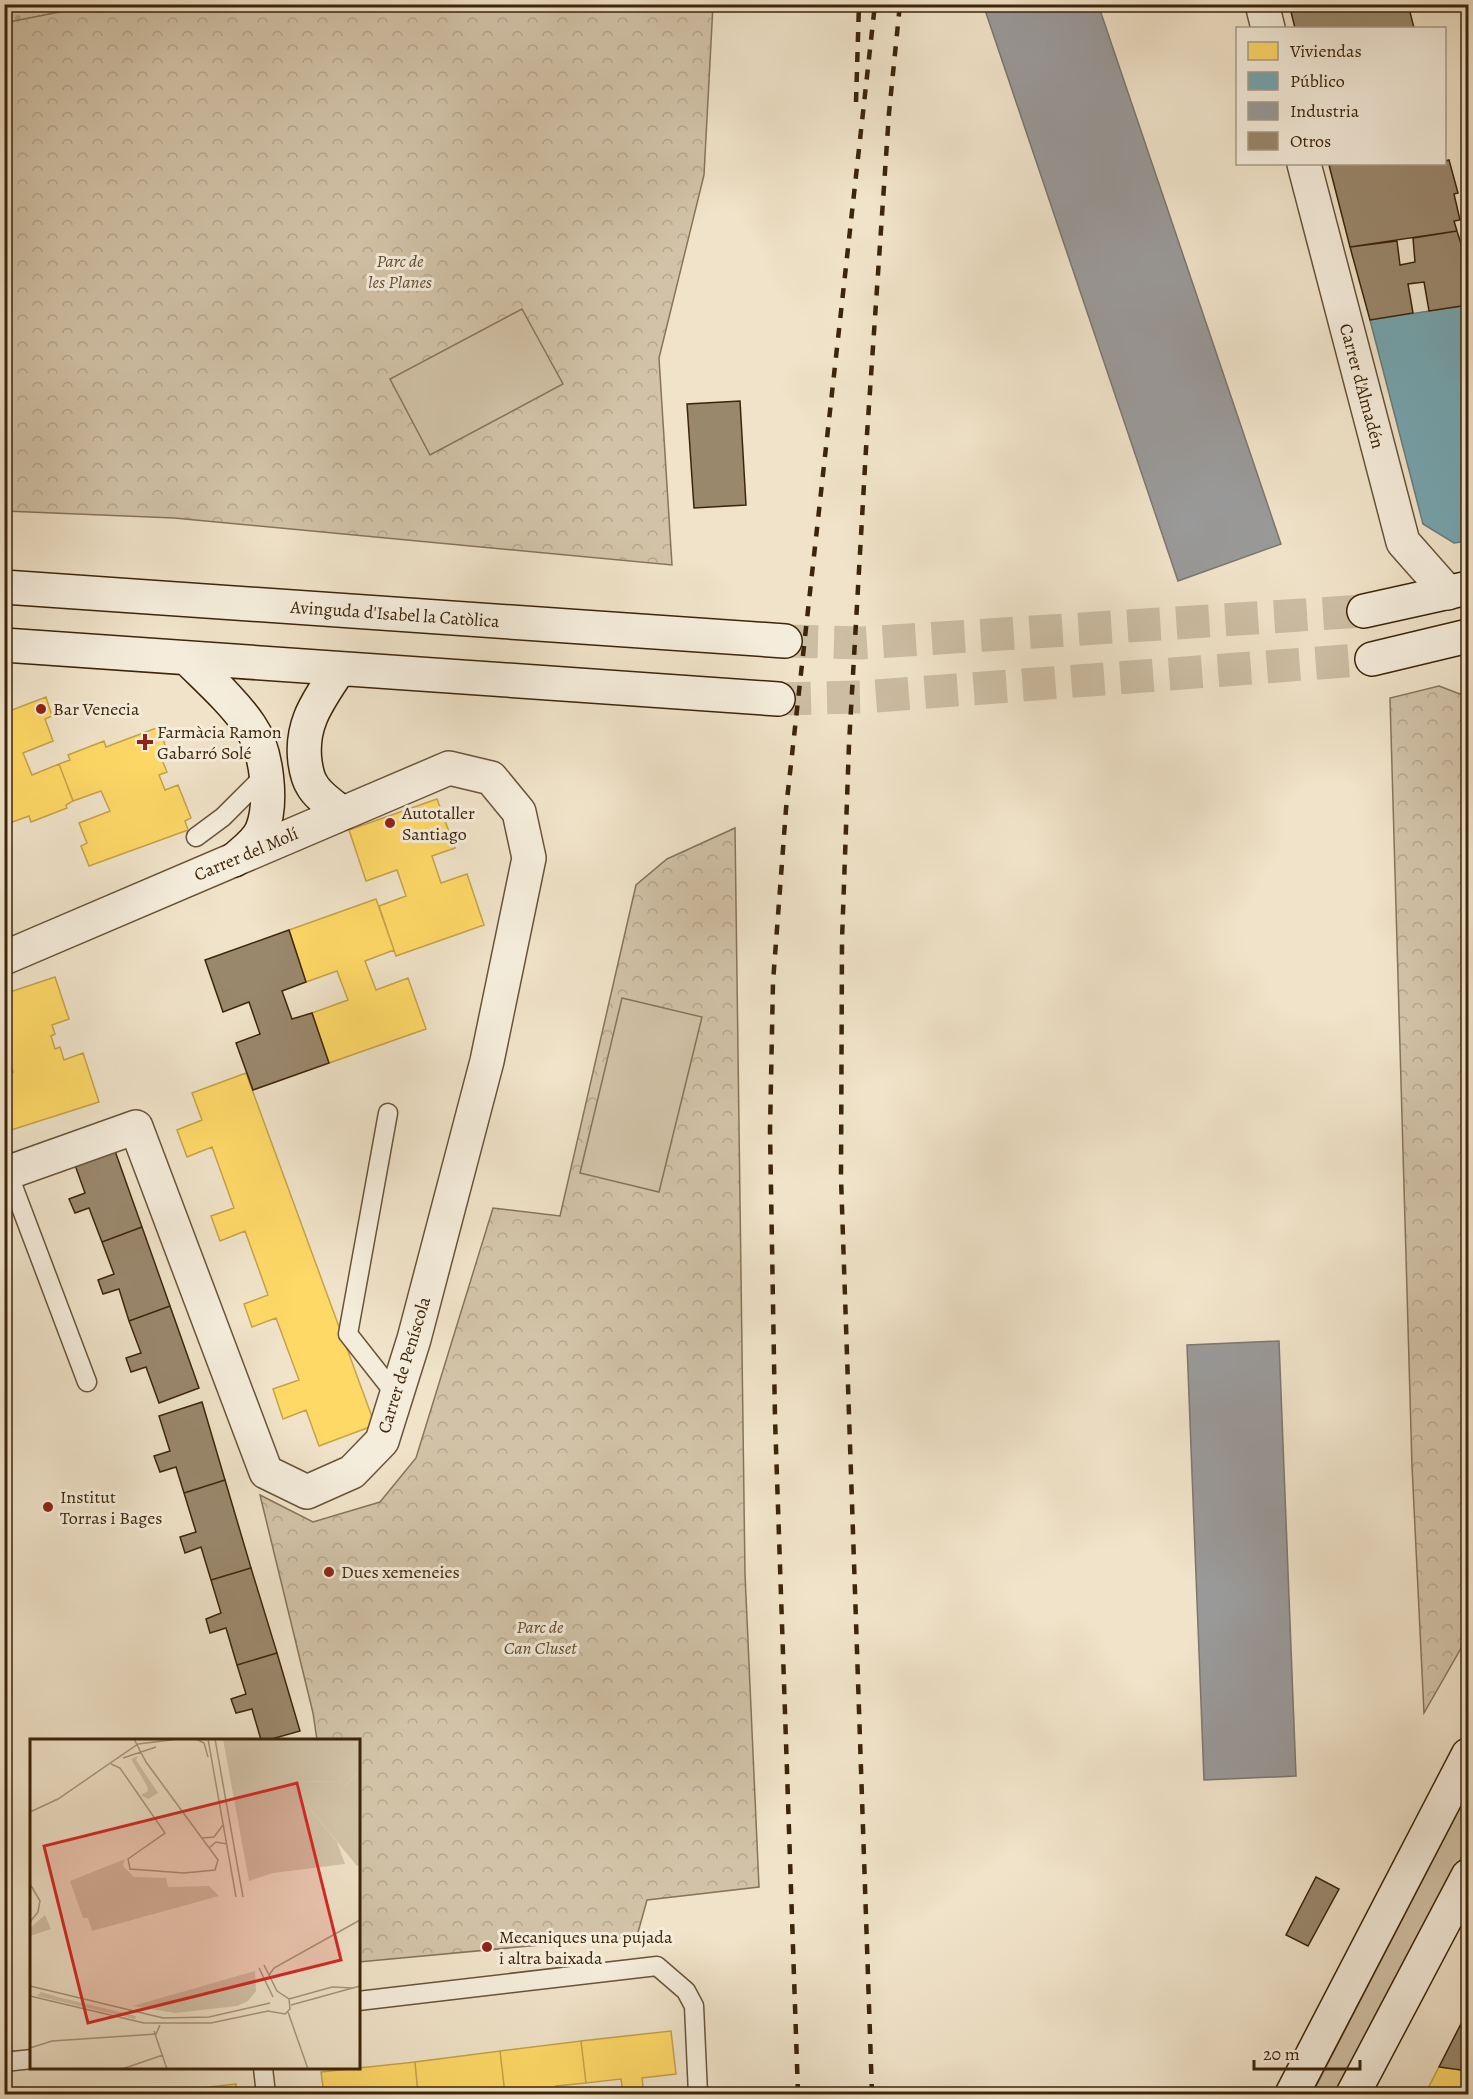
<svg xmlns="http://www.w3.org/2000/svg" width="1473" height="2099" viewBox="0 0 1473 2099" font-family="Alegreya,serif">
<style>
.cemetery{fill:url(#cemetery-stones);stroke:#887458;stroke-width:1.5}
.park{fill:url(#park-crowns);stroke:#887458;stroke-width:1.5}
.garden{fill:#d2c3a8;stroke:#887458;stroke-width:1.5}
.homes{fill:#ffd966;stroke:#c5a34a;stroke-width:1.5}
.public{fill:#76a5af;stroke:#657f7d;stroke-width:1.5}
.industry{fill:#999;stroke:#7d766e;stroke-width:1.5}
.building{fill:#9a886d;stroke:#3d2509;stroke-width:1.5}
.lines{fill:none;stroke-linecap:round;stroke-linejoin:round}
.secondary-tunnel{stroke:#ccbda3;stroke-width:33;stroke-dasharray:33 16;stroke-linecap:butt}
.lane-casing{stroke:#6a5439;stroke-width:21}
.street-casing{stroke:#6a5439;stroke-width:36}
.secondary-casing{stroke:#3d2509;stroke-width:36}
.lane{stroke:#f5eddc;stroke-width:18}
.street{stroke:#f5eddc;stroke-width:33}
.secondary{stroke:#f5eddc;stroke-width:33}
.rail{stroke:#3d2509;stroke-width:4.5;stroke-dasharray:10 10;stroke-linecap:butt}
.poi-dot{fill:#8f2418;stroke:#f5eddc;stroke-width:2}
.labels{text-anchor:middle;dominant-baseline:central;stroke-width:6;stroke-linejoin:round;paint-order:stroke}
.park-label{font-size:18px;font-style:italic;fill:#624c31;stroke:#f5eddc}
.street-label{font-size:18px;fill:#3d2509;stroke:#f5eddc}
.poi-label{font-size:18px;fill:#3d2509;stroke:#f5eddc;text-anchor:start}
.inset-road{fill:none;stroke:#a8977c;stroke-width:1.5}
.view{fill:#d62828;fill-opacity:0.15;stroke:#d62828;stroke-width:3}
.inset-edge{fill:none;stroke:#3d2509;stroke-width:3}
</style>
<defs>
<pattern id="cemetery-stones" width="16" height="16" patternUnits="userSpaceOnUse" patternTransform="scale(1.5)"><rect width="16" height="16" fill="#d2c3a8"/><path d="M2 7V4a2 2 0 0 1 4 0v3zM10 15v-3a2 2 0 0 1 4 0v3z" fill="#b5a78f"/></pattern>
<pattern id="park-crowns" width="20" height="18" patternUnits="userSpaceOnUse" patternTransform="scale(1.5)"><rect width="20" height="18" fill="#d2c3a8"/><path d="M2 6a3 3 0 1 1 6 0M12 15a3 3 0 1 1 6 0" fill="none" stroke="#b5a78f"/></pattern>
</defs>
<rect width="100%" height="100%" fill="#f0e3c9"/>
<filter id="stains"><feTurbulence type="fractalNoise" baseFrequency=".00333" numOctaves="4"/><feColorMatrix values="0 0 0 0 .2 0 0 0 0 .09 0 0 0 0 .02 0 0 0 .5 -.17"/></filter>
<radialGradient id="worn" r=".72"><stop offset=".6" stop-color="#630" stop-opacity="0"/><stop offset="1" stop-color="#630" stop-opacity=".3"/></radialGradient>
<!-- cemetery -->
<path class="cemetery" d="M 5,5 L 85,5 L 85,7 L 5,23 Z"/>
<!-- park -->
<path class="park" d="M 85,4 L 713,5 L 704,175 L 659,358 L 672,565 L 174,518 L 5,511 L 4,23 L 85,7 Z
M 1439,686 L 1468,697 L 1468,1636 L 1424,1713 L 1412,1466 L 1390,698 Z
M 735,828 L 745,1574 L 759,1887 L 647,1900 L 637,1936 L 359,1962 L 358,1740 L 317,1740 L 313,1713 L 260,1495 L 313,1522 L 380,1502 L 416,1458 L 493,1208 L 560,1216 L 636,885 L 667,859 Z"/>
<!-- garden -->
<path class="garden" d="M 522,309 L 563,384 L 430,455 L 390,379 Z
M 622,998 L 702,1017 L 659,1192 L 580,1173 Z
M 1468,1792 L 1468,1845 L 1339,2094 L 1312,2094 Z"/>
<!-- homes -->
<path class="homes" d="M 46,697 L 52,716 L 45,719 L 53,741 L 23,753 L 32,775 L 59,764 L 73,801 L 66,805 L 67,808 L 31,822 L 29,816 L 4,825 L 4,713 Z
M 159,727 L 166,748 L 158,750 L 167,772 L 159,775 L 165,790 L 178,785 L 191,818 L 185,821 L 188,830 L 89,866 L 81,846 L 87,843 L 79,823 L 110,811 L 101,791 L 73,801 L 59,764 L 70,760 L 68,755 L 104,741 L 106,747 Z
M 437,799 L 455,848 L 432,856 L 441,883 L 467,874 L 484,925 L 396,956 L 379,906 L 406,896 L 397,870 L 366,881 L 349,830 Z
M 376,899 L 394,950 L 365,961 L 376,990 L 408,978 L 426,1029 L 329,1063 L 312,1013 L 348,1000 L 337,971 L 306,982 L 289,930 Z
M 55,977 L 69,1019 L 52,1025 L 55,1034 L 51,1036 L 55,1049 L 60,1047 L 64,1060 L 83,1053 L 99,1102 L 5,1132 L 4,1075 L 13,1072 L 4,1046 L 4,994 Z
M 246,1073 L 375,1425 L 319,1446 L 306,1410 L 283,1419 L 273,1389 L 299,1380 L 276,1318 L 252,1327 L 244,1304 L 268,1295 L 245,1231 L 220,1241 L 211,1216 L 234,1208 L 212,1147 L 187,1157 L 177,1130 L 202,1120 L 192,1093 Z
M 671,2031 L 676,2074 L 642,2078 L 644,2094 L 623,2094 L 621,2079 L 586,2083 L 581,2041 Z
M 581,2041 L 586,2083 L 556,2086 L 557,2094 L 531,2094 L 531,2093 L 505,2094 L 500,2051 Z
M 500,2051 L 505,2094 L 418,2094 L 415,2062 Z
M 415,2062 L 418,2094 L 324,2094 L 321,2072 Z
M 1439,2067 L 1468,2071 L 1468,2094 L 1425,2094 Z
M 236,2084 L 237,2094 L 143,2094 Z"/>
<!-- public -->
<path class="public" d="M 1468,305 L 1468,541 L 1454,543 L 1423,524 L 1370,320 Z"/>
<!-- industry -->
<path class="industry" d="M 983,4 L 1098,4 L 1281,544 L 1178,581 Z
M 1279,1341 L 1296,1776 L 1204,1780 L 1187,1345 Z"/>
<!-- building -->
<path class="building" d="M 1289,4 L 1408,4 L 1414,28 L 1295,28 Z
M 1444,157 L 1445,161 L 1449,160 L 1458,193 L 1454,194 L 1460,220 L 1454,221 L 1457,231 L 1350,247 L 1329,165 L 1335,164 L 1444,164 Z
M 1457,231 L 1468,266 L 1468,305 L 1429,311 L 1424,282 L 1408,284 L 1413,313 L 1370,320 L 1350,247 L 1397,241 L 1400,265 L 1415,262 L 1413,238 Z
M 740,401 L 746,505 L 694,508 L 687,404 Z
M 289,930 L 306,982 L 282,991 L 292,1019 L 312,1013 L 329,1063 L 253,1090 L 236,1043 L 260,1034 L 249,1002 L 223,1012 L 205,960 Z
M 115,1151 L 142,1227 L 102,1242 L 89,1208 L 75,1213 L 69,1199 L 85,1193 L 75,1165 Z
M 142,1227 L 170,1306 L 129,1321 L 119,1289 L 103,1294 L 98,1280 L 114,1274 L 102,1242 Z
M 170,1306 L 199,1388 L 159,1403 L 146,1367 L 131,1372 L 126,1358 L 141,1353 L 129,1321 Z
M 202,1402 L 225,1480 L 184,1493 L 176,1467 L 160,1472 L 154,1456 L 170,1451 L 159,1416 Z
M 225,1480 L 251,1568 L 211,1580 L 201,1547 L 185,1553 L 180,1537 L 196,1532 L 184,1493 Z
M 251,1568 L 277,1653 L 237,1665 L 226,1628 L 210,1633 L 206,1619 L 221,1613 L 211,1580 Z
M 277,1653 L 300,1731 L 268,1740 L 261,1740 L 252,1709 L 236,1713 L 231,1699 L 246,1694 L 237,1665 Z
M 1316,1877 L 1339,1889 L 1308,1946 L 1286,1935 Z
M 1468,2010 L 1468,2071 L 1439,2067 Z"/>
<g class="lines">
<!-- secondary-tunnel -->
<path class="secondary-tunnel" d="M 785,641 L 861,643 L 1364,611
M 778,699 L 862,697 L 1372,659"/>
<defs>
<path id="lane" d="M 196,837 L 223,817 L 266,774
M 388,1113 L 348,1334 L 396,1395
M 8,1173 L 87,1382
M 358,2001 L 657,1966 L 686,1991 L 694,2006 L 698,2094
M 4,2062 L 32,2059
M 263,2068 L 266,2094"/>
<path id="street" d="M 1262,4 L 1268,28
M 1304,164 L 1403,542 L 1448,593
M 4,958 L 449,768 L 491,778 L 519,812 L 529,858 L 487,1061 L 414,1339 L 382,1441 L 352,1472 L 307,1492 L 266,1472 L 136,1127 L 4,1174"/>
<path id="secondary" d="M 4,587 L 785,641
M 1364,611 L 1468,588
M 4,645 L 778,699
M 187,658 C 208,679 233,701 250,726 C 267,750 273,803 262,830 C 257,842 244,851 234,860
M 1372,659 L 1468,636
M 342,813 C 332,805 318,796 312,785 C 308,779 306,769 305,762 C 300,723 319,700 339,669 L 346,669
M 1292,2094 L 1468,1755
M 1353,2094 L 1468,1876"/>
</defs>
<!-- lane casing -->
<use href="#lane" class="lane-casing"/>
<!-- street casing -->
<use href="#street" class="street-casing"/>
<!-- secondary casing -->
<use href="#secondary" class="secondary-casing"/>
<!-- lane -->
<use href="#lane" class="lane"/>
<!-- street -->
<use href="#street" class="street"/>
<!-- secondary -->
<use href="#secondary" class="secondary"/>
<!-- rail -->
<path class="rail" d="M 856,102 L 859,4
M 798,2094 L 775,1419 L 770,1130 L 773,982 L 786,809 L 875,4
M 872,2094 L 841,1178 L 842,940 L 849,744 L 866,449 L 889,113 L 900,4"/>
</g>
<!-- markers -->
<g class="poi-dot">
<circle cx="41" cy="709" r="6"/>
<path d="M142 733h6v6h6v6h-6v6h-6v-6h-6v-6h6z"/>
<circle cx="390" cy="823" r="6"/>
<circle cx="48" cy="1507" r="6"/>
<circle cx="329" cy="1572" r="6"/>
<circle cx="487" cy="1947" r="6"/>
</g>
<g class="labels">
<!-- park labels -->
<g class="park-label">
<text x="400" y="261">Parc de<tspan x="400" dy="21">les Planes</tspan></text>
<text x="540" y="1627">Parc de<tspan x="540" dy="21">Can Cluset</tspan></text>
</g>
<!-- street labels -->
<g class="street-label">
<text transform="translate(1362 386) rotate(75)">Carrer d'Almadén</text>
<text transform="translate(395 614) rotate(4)">Avinguda d'Isabel la Catòlica</text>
<text transform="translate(246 854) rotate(-23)">Carrer del Molí</text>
<text transform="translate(404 1365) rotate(-73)">Carrer de Peníscola</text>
</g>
<!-- poi labels -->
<g class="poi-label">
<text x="53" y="709">Bar Venecia</text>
<text x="157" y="732">Farmàcia Ramon<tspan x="157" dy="21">Gabarró Solé</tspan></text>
<text x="402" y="813">Autotaller<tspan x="402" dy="21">Santiago</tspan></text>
<text x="60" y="1497">Institut<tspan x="60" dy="21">Torras i Bages</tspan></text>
<text x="341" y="1572">Dues xemeneies</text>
<text x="499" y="1937">Mecaniques una pujada<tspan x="499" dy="21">i altra baixada</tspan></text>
</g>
</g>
<!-- overview -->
<g transform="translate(30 1739)">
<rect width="330" height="330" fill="#f0e3c9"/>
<path d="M 15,176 L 21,190 L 0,197 L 0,189 Z" fill="#d2c3a8"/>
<path d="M 330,32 L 330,125 L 327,127 L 274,62 L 263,42 L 310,43 L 315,47 Z" fill="#d2c3a8"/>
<path d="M 193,0 L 330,0 L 330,32 L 315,47 L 310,43 L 263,42 L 274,62 L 307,103 L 315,125 L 243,134 L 219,142 ZM 95,120 L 93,127 L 104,138 L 136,139 L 138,148 L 179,147 L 189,157 L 62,192 L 58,179 L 53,179 L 40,142 ZM 225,232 L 226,252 L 218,262 L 207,267 L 145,274 L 103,267 Z" fill="#d2c3a8"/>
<path d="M 263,0 L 301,0 L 307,28 L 269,34 ZM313 9a8 8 0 1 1 16 0a8 8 0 1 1-16 0ZM 108,17 L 106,21 L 128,54 L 118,60 L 111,56 L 118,52 L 117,47 L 101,20 ZM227 113a8 8 0 1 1 16 0a8 8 0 1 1-16 0ZM 143,149 L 165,149 L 165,159 L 143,159 ZM 11,253 L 28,258 L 106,277 L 105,280 L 7,257 Z" fill="#d2c3a8"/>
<path class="inset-road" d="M 166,0 L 174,4 L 178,18M 178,0 L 206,158M 185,0 L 213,158M 93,19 L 126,8M 81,25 L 90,29 L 135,94 L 98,120 L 100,130 L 154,134 L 185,131 L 188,121 L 116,23 L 104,0M 0,73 L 28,60 L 108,5 L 149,0M 172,99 L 184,98 L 193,86M 179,109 L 186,103 L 197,105M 0,145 L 10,162 L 8,173 L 0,183M 229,229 L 243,258M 239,236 L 244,229 L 330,181M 0,247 L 133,279 L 179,278 L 240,264M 0,257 L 114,284 L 181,284 L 238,272 L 255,275 L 260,270 L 259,260 L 247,252 L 234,226M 259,260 L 302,248 L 324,249M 261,266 L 330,247M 258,273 L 278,330M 124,292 L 137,330M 0,309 L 22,302 L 126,295 L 130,286M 92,330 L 133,316"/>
<path class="view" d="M 267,44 L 311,221 L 58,284 L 14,107 Z"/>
<rect width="330" height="330" class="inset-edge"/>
</g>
<!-- margin -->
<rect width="1473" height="2099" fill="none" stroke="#f0e3c9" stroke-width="24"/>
<rect x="6" y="6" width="1461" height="2087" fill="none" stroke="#3d2509" stroke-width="3"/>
<rect x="12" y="12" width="1449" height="2075" fill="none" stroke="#3d2509" stroke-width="1.5"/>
<!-- legend -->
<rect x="1236" y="27" width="210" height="138" fill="#f5eddc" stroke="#ab9d88" stroke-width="1.5"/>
<rect x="1248" y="42" width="30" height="18" fill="#ffd966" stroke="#ab9d88" stroke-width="1.5"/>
<text x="1290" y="57" font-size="18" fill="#3d2509">Viviendas</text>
<rect x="1248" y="72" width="30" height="18" fill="#76a5af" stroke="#ab9d88" stroke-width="1.5"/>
<text x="1290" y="87" font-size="18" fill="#3d2509">Público</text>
<rect x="1248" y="102" width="30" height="18" fill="#999999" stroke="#ab9d88" stroke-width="1.5"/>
<text x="1290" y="117" font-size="18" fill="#3d2509">Industria</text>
<rect x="1248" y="132" width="30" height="18" fill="#9a886d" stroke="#ab9d88" stroke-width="1.5"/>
<text x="1290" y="147" font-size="18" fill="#3d2509">Otros</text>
<!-- scale -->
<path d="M1254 2060v9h106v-9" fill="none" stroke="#3d2509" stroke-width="3"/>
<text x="1263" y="2060" font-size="18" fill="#3d2509" stroke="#f5eddc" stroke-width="4.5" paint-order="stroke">20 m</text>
<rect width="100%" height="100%" filter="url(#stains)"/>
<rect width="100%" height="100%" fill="url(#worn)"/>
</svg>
